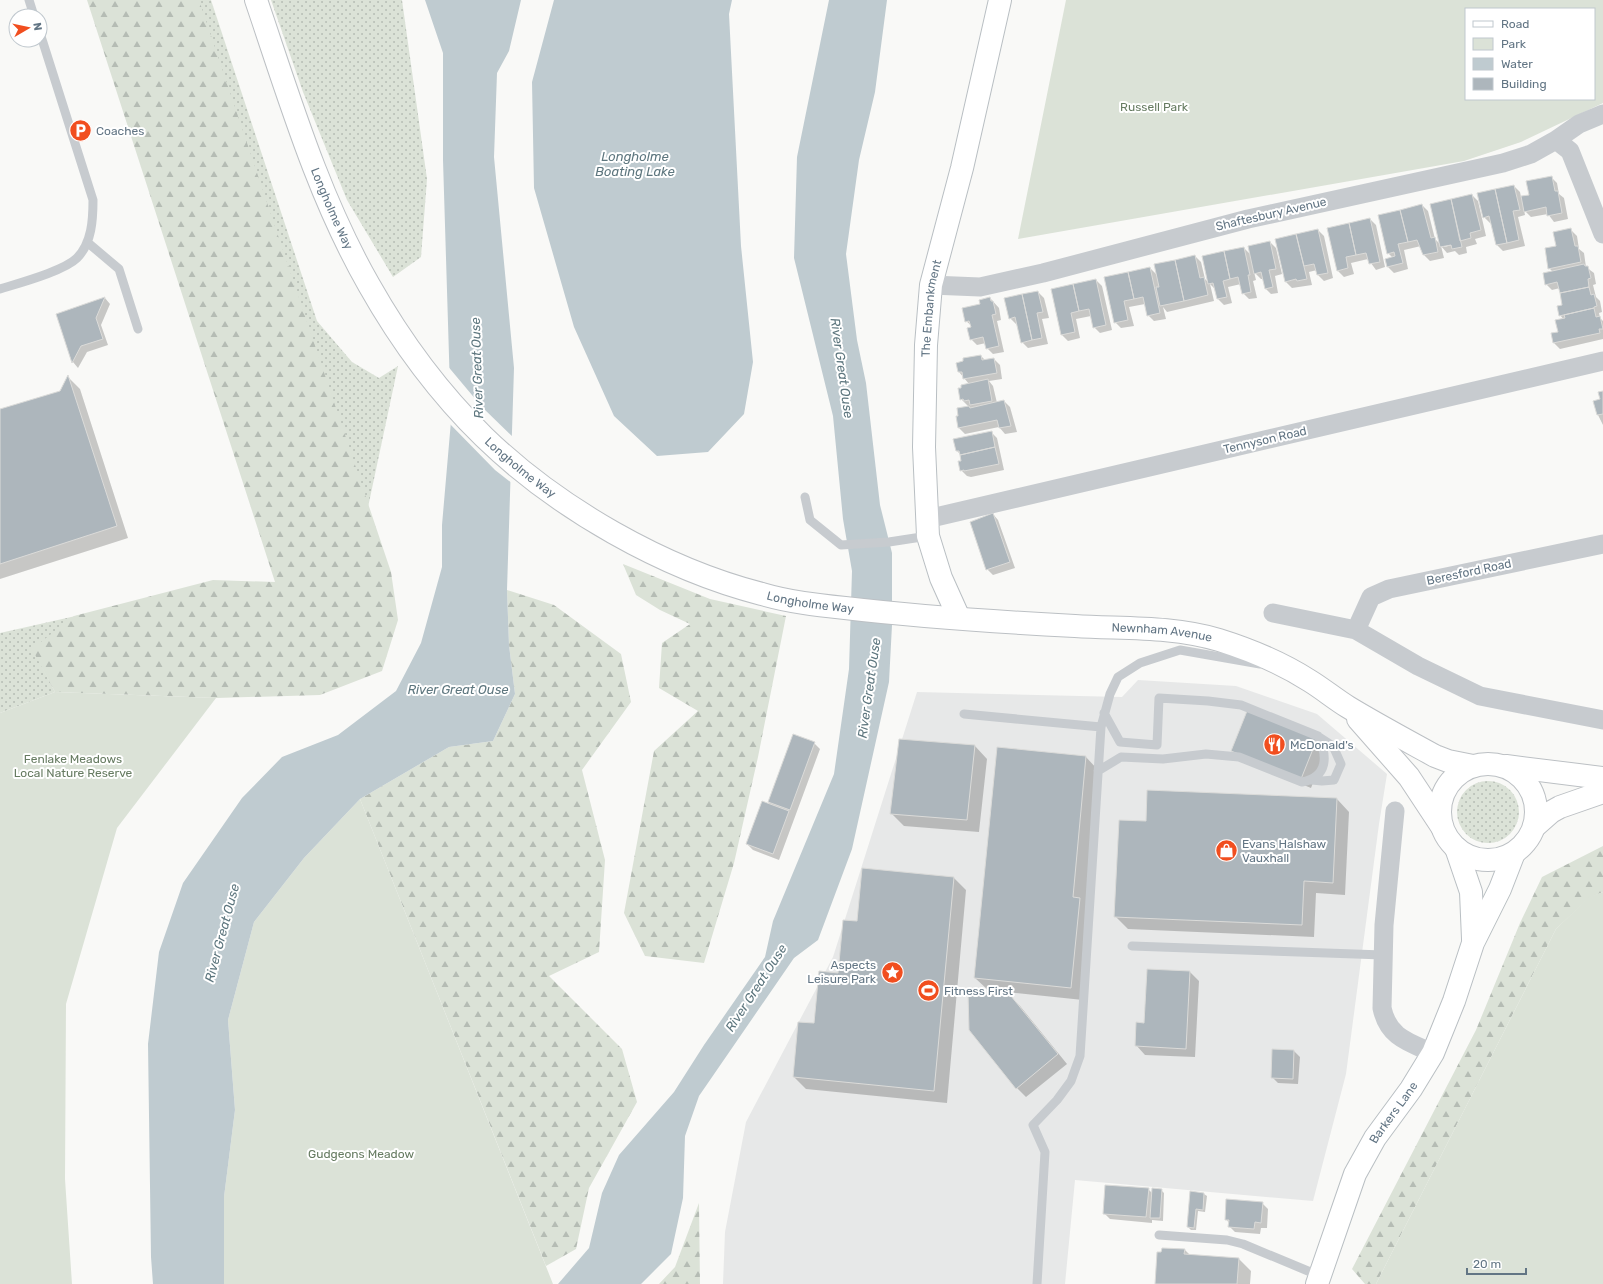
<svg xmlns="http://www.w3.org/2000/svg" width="1603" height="1284" viewBox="0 0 1603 1284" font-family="Rubik,sans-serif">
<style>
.built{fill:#e7e8e8}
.grass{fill:url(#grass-dots)}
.forest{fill:url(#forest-firs)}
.green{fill:#dbe2d7;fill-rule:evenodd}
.water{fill:#bfcbd0}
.pier{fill:#f9f9f7}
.shadow{fill:#0003;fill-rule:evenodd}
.building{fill:#adb6bc;stroke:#dbdbd9}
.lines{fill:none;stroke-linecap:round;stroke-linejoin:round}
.secondary-casing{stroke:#b9bfc3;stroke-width:24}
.primary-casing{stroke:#bcc0c4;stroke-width:24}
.lane{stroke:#c7cbcf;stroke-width:9}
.street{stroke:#c7cbcf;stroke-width:19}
.secondary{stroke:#fff;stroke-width:22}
.primary{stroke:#fff;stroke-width:22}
.labels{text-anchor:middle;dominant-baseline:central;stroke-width:4;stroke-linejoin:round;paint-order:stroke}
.park-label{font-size:12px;fill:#667b61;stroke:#fff}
.poi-label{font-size:12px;fill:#627584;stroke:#fff;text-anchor:start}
.street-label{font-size:12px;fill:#627584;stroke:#fff}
.water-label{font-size:13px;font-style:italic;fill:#5d767e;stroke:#fff}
</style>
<defs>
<pattern id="grass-dots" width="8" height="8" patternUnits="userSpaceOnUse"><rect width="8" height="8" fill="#dbe2d7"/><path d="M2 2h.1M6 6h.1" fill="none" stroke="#b5bcb4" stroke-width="1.8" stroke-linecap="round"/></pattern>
<pattern id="forest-firs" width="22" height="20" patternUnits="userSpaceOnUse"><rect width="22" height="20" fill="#dbe2d7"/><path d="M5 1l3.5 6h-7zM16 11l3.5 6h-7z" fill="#b5bcb4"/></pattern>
</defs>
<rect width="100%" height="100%" fill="#f9f9f7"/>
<!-- built -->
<path class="built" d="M 1138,680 L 1236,686 L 1317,714 L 1387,774 L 1379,824 L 1346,1074 L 1313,1201 L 1075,1180 L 1065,1284 L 723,1284 L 725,1232 L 746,1122 L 833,957 L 917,692 L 1122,697 Z"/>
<!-- grass -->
<path class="grass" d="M 177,0 L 211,0 L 317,321 L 352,362 L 379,378 L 398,366 L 360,545 Z
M 271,0 L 402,0 L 427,179 L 421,257 L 393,277 L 347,200 L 303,92 Z
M 80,615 L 33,649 L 55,692 L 0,713 L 0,633 Z
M1457 812a31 31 0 1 1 62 0a31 31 0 1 1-62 0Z"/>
<!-- forest -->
<path class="forest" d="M 87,0 L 199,0 L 391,572 L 398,620 L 382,671 L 320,695 L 216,698 L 55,692 L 32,649 L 74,616 L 213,580 L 275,582 Z
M 623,564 L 710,599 L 786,616 L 758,757 L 734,863 L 704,963 L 645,956 L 624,913 L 654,751 L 698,711 L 659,688 L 662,643 L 690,624 L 660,610 L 636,595 Z
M 507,590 L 554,605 L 621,654 L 631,702 L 582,770 L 605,860 L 599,952 L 549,976 L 622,1049 L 637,1102 L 589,1188 L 576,1249 L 546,1266 L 360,799 L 449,747 L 493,741 L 515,694 L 509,645 Z
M 1603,846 L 1603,892 L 1589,898 L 1556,929 L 1376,1284 L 1365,1284 L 1352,1269 L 1476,1030 L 1520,923 L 1542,877 Z
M 699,1203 L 700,1284 L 659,1284 L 675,1267 Z"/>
<!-- green -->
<path class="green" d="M 1066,0 L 1603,0 L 1603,103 L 1521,142 L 1464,161 L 1018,239 ZM 1466,9 L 1594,9 L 1594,99 L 1466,99 Z
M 55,692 L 216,698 L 117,828 L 66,1004 L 65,1179 L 72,1284 L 0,1284 L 0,713 Z
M 360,799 L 553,1284 L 224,1284 L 224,1197 L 235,1110 L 228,1020 L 254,922 L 304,858 Z
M 1603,892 L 1603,1284 L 1376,1284 L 1556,929 L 1589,897 Z"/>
<!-- water -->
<path class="water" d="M 425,0 L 521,0 L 509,51 L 497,73 L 494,157 L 514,368 L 507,590 L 509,645 L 515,694 L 493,741 L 449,747 L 360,799 L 304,858 L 254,922 L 228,1020 L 235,1110 L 224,1197 L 224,1284 L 153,1284 L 151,1257 L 148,1044 L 159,952 L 183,883 L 242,798 L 282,757 L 338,735 L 396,691 L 421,643 L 442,567 L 442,525 L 451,421 L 443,160 L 443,53 Z
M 554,0 L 732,0 L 729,14 L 741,246 L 753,362 L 744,414 L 708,452 L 657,456 L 614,416 L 574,327 L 534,188 L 532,82 Z
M 829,0 L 887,0 L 875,92 L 859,160 L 846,254 L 857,340 L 866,383 L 880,505 L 892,553 L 892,625 L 889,682 L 852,849 L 818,940 L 794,958 L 699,1096 L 685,1136 L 683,1198 L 671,1254 L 641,1284 L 558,1284 L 589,1248 L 602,1193 L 619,1155 L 674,1092 L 704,1045 L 765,957 L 773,921 L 834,774 L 849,669 L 852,571 L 843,519 L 833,416 L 794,258 L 797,157 Z"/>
<!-- pier -->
<path class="pier" d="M 446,364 L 482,407 L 514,438 L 513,484 L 495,470 L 448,422 Z"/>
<!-- shadow -->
<path class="shadow" d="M 1551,177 L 1557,183 L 1559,194 L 1564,198 L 1568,219 L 1554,222 L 1548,214 L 1531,217 L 1524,210 L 1525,215 L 1518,217 L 1525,246 L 1503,251 L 1497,245 L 1492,223 L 1490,223 L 1484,217 L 1514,186 L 1520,192 L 1521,197 L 1530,196 Z
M 1472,195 L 1478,201 L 1486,236 L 1475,239 L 1477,244 L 1466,247 L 1467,253 L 1459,255 L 1455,251 L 1447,253 L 1441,246 L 1444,258 L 1430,261 L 1424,255 L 1421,246 L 1404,250 L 1408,269 L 1394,273 L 1388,267 L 1386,259 L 1393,258 L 1388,253 L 1422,205 L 1428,211 L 1435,239 L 1441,245 ZM 1456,244 L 1444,247 L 1444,245 Z
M 1370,219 L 1376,225 L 1385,267 L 1376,270 L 1368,259 L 1351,263 L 1354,274 L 1344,277 L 1338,271 L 1328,229 Z
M 1318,230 L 1324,236 L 1333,278 L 1324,281 L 1318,275 L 1317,270 L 1309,272 L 1312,285 L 1292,288 L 1286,282 L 1276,240 Z
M 1571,230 L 1577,236 L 1579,249 L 1584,253 L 1586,267 L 1594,273 L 1596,284 L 1593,285 L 1596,297 L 1600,301 L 1602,312 L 1599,313 L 1600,318 L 1603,321 L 1603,339 L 1560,349 L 1554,343 L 1564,320 L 1560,315 L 1563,305 L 1560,288 L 1552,290 L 1546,284 L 1553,272 L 1549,268 L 1557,247 Z
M 1270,242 L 1276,248 L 1282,274 L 1275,276 L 1278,293 L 1271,294 L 1265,288 L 1263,279 L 1261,279 L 1254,272 L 1256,280 L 1253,281 L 1257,298 L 1249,299 L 1243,293 L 1241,284 L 1228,287 L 1232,303 L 1224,305 L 1218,299 L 1215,289 L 1210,284 L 1214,301 L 1167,312 L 1163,307 L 1166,319 L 1154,321 L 1148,315 L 1145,304 L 1129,307 L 1134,326 L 1121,328 L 1115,322 L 1105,278 L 1150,268 L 1158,276 L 1195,256 L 1201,262 L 1205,279 L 1209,283 L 1244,248 L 1251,255 Z
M 1096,280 L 1102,286 L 1112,330 L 1100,333 L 1094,327 L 1091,316 L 1076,319 L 1080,338 L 1068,341 L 1062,335 L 1052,290 Z
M 1038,292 L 1044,298 L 1049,318 L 1042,319 L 1048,344 L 1028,348 L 1022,342 L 1018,324 L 1016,324 L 1010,318 Z
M 105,298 L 110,304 L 101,325 L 108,345 L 87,352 L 78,368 L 73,362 L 57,315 Z
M 990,298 L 999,308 L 1001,320 L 997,321 L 1004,352 L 993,354 L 987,348 L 986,343 L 977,345 L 971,339 L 973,327 L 966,321 Z
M 981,356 L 985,360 L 994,359 L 1000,365 L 1002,379 L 989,381 L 993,386 L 997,403 L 1004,401 L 1010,407 L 1017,432 L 1005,434 L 999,427 L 965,434 L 959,428 L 957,417 L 969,407 L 961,399 L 969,384 L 959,372 Z
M 68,377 L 80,389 L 128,538 L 0,579 L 0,410 L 61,391 Z
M 1603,392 L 1603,425 L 1598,415 Z
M 991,432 L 997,438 L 1004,470 L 971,477 L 967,476 L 961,470 L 962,462 L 961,455 L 957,451 Z
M 993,514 L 998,520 L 1015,568 L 993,575 L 987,569 Z
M 793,735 L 814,743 L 820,749 L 779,860 L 753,850 L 747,844 L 769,804 Z
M 900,740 L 975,746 L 987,759 L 979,832 L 904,826 L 891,813 Z
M 1317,740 L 1326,750 L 1311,788 L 1242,760 Z
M 998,748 L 1086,757 L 1098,770 L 1083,1000 L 988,990 L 975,978 Z
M 1337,799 L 1349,812 L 1345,895 L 1316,893 L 1314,937 L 1128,929 L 1115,916 Z
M 863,870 L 954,878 L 966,890 L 947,1103 L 806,1089 L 794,1077 L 815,1024 L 839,974 L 858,922 Z
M 1190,972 L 1199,981 L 1195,1057 L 1145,1055 L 1136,1045 L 1145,1024 Z
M 1010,997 L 1020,1006 L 1067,1064 L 1026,1097 L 1017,1088 Z
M 1294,1051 L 1300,1057 L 1298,1084 L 1278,1083 L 1272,1077 Z
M 1148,1189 L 1152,1193 L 1161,1190 L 1164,1193 L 1163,1221 L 1152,1220 L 1152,1223 L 1110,1219 L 1104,1213 Z
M 1191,1193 L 1204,1194 L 1207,1196 L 1205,1212 L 1198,1211 L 1196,1230 L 1191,1230 L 1188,1227 Z
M 1262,1203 L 1268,1209 L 1267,1228 L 1261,1228 L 1260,1234 L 1235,1232 L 1229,1226 L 1229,1223 L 1226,1219 Z
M 1185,1250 L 1190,1255 L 1239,1259 L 1251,1271 L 1250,1284 L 1156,1284 Z"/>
<!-- building -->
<path class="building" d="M 1552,176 L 1555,191 L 1558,191 L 1562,213 L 1547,216 L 1546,207 L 1524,212 L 1521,196 L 1529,195 L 1526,181 Z
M 1514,185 L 1520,210 L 1513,211 L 1519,240 L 1507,243 L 1495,189 Z
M 1495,189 L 1507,243 L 1496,245 L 1489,216 L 1483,218 L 1477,193 Z
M 1472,194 L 1481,230 L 1470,233 L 1471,238 L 1460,241 L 1451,199 Z
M 1451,199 L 1462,247 L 1452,249 L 1451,245 L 1440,247 L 1430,204 Z
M 1422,204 L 1431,238 L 1435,237 L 1438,252 L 1423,255 L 1417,240 L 1408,242 L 1400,210 Z
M 1400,210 L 1408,242 L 1398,244 L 1403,263 L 1387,267 L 1385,259 L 1395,256 L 1394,252 L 1387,254 L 1378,215 Z
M 1370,218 L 1380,262 L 1369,264 L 1366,253 L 1356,255 L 1349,223 Z
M 1349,223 L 1356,255 L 1346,257 L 1348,268 L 1337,271 L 1327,228 Z
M 1571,228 L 1575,246 L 1578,246 L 1581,262 L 1548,269 L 1545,248 L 1556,246 L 1553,232 Z
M 1318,229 L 1328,273 L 1317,275 L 1314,264 L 1304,266 L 1296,234 Z
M 1296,234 L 1307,279 L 1297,281 L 1296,279 L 1285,282 L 1275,239 Z
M 1270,241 L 1276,269 L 1269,270 L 1273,287 L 1265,289 L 1261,272 L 1254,274 L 1248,246 Z
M 1244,247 L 1250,275 L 1248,275 L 1251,292 L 1242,294 L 1238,277 L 1230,279 L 1224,251 Z
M 1224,251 L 1230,279 L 1223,281 L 1227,297 L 1217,299 L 1213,283 L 1208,284 L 1202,256 Z
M 1195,255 L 1200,278 L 1204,277 L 1208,295 L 1184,301 L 1175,260 Z
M 1175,260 L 1184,301 L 1160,306 L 1156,287 L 1159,287 L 1154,264 Z
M 1584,264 L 1585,266 L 1588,266 L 1591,278 L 1588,279 L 1589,287 L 1560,293 L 1557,282 L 1545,285 L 1543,273 Z
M 1150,267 L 1160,313 L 1147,316 L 1143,297 L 1134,299 L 1128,272 Z
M 1128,272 L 1134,299 L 1124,301 L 1128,320 L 1114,323 L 1104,277 Z
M 1096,279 L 1106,325 L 1093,328 L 1089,309 L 1079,311 L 1073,284 Z
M 1073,284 L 1079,311 L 1071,313 L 1075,332 L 1061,335 L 1051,289 Z
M 1589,287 L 1591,295 L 1594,294 L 1597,306 L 1594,307 L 1594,308 L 1559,316 L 1557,306 L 1562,305 L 1560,293 Z
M 1038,291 L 1043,312 L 1037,313 L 1042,338 L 1032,340 L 1022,294 Z
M 1022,294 L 1032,340 L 1021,343 L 1015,317 L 1009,319 L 1004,298 Z
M 105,297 L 96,318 L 103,339 L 81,346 L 72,363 L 56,314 Z
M 990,297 L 991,301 L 993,301 L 996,314 L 992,315 L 999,346 L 986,349 L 983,337 L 970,340 L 967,328 L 971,327 L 969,321 L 965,322 L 962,308 L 980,304 L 979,300 Z
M 1594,308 L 1596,317 L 1600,316 L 1603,329 L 1599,329 L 1600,333 L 1553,343 L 1551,333 L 1558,332 L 1555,320 L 1565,318 L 1564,315 Z
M 981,355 L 982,360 L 994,358 L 997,373 L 963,379 L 962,372 L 958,372 L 956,363 L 963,361 L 963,358 Z
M 68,375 L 117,526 L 0,564 L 0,409 L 60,391 Z
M 988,379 L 992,401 L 970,405 L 969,400 L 964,401 L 963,399 L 960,400 L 958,388 L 961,388 L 961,385 Z
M 1603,391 L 1603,414 L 1597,415 L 1593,401 L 1600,399 L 1598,392 Z
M 1004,400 L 1011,426 L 999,428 L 997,420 L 958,428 L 956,416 L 958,416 L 957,408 L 969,406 L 970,408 Z
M 992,431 L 995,447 L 960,455 L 959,451 L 956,451 L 953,439 Z
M 995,447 L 999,464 L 964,471 L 964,470 L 960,471 L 958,461 L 961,461 L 960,455 Z
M 993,513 L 1010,562 L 986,570 L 970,522 Z
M 1247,711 L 1317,739 L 1301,779 L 1231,751 Z
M 793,734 L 815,742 L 790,810 L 768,802 Z
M 899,739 L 975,745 L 967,820 L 890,814 Z
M 997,747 L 1086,756 L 1073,897 L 1080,898 L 1071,988 L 974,978 Z
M 1147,790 L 1337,798 L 1333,883 L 1304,881 L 1302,925 L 1114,917 L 1119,820 L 1146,821 Z
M 762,801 L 789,811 L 773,854 L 746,844 Z
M 862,868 L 954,877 L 934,1091 L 793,1077 L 798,1022 L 814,1023 L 819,971 L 838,973 L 843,920 L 857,921 Z
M 1147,969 L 1190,971 L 1186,1049 L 1135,1046 L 1136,1022 L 1144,1023 Z
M 968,993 L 1011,996 L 1058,1054 L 1016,1089 L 969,1030 Z
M 1272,1049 L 1294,1050 L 1293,1079 L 1271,1078 Z
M 1105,1185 L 1149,1188 L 1146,1217 L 1103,1214 Z
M 1152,1188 L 1162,1189 L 1160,1218 L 1150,1218 Z
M 1190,1191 L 1204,1193 L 1203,1210 L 1196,1209 L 1194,1228 L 1187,1227 Z
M 1226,1199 L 1263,1202 L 1261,1223 L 1255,1222 L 1254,1229 L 1228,1227 L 1229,1220 L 1225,1220 Z
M 1162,1248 L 1185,1249 L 1184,1254 L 1239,1258 L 1237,1284 L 1155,1284 L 1157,1252 L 1161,1252 Z"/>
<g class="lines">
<defs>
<g id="secondary">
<path id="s1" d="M 959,618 L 941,578 L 928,536 L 924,447 L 926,345 L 931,285 L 962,168 L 1000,0"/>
<path d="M 1456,848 L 1471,892 L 1473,939"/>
<path id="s2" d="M 1317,1284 L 1355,1174 L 1375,1138 L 1411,1089 L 1433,1053 L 1454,1001 L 1473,943 L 1500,889 L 1514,853"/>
</g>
<g id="primary">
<path id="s3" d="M 256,0 C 289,97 318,196 369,285 C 400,340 439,393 484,437 C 557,508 664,569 762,594 C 789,602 817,605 845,608 C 922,617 998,622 1075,626 C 1124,629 1172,626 1219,640 C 1251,650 1282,663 1310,681 C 1323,689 1335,699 1348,707 C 1376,724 1406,740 1435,756 L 1448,761 L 1473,766"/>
<path d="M 1358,719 L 1409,777 L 1442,827"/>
<circle cx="1488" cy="812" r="48"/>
<path d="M 1506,766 L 1603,778"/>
<path d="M 1534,827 L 1551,812 L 1560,807 L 1603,792"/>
</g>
</defs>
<!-- secondary casing -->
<use href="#secondary" class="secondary-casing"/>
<!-- primary casing -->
<use href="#primary" class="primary-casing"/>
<!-- lane -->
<path class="lane" d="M 29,0 L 34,16
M 87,242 L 119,269 L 138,329
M 0,289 C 19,283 64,271 77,258 C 92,243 93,219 93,200 L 40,33
M 805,497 L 810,520 L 841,545 L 889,542 L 928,536
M 964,714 L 1101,727
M 1098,771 L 1121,757 L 1163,759 L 1206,754 L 1239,757 L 1302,782 C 1328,777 1328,756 1318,736 L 1241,705 L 1208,701 L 1159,698 L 1157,745 L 1120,742 L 1104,713
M 1312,780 L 1322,781 L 1334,780 L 1341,764 L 1333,746 L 1319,737
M 1132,946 L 1383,955
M 1159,1235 L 1227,1240 L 1243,1244 L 1320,1276
M 1037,1284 L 1045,1152 L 1033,1125 L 1057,1100 L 1071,1081 L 1080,1056 L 1101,727 L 1110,694 L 1118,677 L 1140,663 L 1180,650 L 1260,664"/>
<!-- street -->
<path class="street" d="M 1556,140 L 1570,151 L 1603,234
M 931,285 L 980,287 L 1043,273 L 1248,219 L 1503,163 L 1531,154 L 1556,140 L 1579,124 L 1603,114
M 927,519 L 1603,361
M 1603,544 L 1389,589 L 1371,597 L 1356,630 L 1418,666 L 1480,696 L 1603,720
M 1273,613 L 1356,630
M 1395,811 L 1384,925 L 1382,1008 C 1388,1037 1408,1042 1433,1053"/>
<!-- secondary -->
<use href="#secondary" class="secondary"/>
<!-- primary -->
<use href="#primary" class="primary"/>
</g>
<!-- icons -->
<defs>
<symbol id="parking-disc" viewBox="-11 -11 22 22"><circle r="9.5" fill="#f14e1f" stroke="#fff"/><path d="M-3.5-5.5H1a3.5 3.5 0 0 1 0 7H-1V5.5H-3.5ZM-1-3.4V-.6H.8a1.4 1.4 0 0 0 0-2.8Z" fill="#fff"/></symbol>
<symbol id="restaurant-disc" viewBox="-11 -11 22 22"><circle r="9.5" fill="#f14e1f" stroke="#fff"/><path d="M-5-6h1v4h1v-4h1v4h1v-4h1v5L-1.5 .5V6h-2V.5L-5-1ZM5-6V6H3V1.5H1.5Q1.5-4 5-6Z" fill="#fff"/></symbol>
<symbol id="shop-disc" viewBox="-11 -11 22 22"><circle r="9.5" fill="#f14e1f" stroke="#fff"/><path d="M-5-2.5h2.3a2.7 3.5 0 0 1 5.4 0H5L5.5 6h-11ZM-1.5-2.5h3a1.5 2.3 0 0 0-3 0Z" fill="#fff"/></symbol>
<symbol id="sight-disc" viewBox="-11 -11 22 22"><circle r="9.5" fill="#f14e1f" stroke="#fff"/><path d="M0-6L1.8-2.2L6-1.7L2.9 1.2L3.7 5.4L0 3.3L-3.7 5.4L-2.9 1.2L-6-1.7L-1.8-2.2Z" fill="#fff"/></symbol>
<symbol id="stadium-disc" viewBox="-11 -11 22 22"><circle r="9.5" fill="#f14e1f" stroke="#fff"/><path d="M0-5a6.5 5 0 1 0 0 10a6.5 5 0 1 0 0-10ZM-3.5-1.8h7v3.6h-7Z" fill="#fff"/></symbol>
</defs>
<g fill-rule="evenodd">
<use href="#parking-disc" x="68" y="118" width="25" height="25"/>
<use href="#restaurant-disc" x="1262" y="732" width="25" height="25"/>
<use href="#shop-disc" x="1214" y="838" width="25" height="25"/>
<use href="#sight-disc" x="880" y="960" width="25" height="25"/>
<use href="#stadium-disc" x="916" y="978" width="25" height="25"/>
</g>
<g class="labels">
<!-- park labels -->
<g class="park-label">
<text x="1154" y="107">Russell Park</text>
<text x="73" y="759">Fenlake Meadows<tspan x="73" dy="14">Local Nature Reserve</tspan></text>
<text x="361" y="1154">Gudgeons Meadow</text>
</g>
<!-- poi labels -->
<g class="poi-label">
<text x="96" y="131">Coaches</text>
<text x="1290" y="745">McDonald's</text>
<text x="1242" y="844">Evans Halshaw<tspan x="1242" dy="14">Vauxhall</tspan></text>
<text x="876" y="965" text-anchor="end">Aspects<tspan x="876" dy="14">Leisure Park</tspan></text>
<text x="944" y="991">Fitness First</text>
</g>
<!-- street labels -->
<g class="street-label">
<text stroke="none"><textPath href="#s3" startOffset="222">Longholme Way</textPath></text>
<text transform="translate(1271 214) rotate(-13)">Shaftesbury Avenue</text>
<text stroke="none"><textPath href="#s1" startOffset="316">The Embankment</textPath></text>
<text transform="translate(1265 440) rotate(-13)">Tennyson Road</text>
<text stroke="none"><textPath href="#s3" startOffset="546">Longholme Way</textPath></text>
<text transform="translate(1469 572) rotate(-12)">Beresford Road</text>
<text stroke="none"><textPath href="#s3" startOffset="870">Longholme Way</textPath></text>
<text stroke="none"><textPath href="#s3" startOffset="1223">Newnham Avenue</textPath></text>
<text stroke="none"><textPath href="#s2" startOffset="189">Barkers Lane</textPath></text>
</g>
<!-- water labels -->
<g class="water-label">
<text x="635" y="156">Longholme<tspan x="635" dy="15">Boating Lake</tspan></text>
<text transform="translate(477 368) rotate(-92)">River Great Ouse</text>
<text transform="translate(842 368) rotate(82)">River Great Ouse</text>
<text transform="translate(869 688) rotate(-82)">River Great Ouse</text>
<text x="458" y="689">River Great Ouse</text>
<text transform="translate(222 933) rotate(-75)">River Great Ouse</text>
<text transform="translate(756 988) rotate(-57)">River Great Ouse</text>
</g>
</g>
<!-- legend -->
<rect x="1465" y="8" width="130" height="92" fill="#ffffff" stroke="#c0c8ce"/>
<rect x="1473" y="21" width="20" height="6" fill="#ffffff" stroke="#c0c8ce"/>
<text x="1501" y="28" font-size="12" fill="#627584">Road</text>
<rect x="1473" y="38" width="20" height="12" fill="#dbe2d7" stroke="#c0c8ce"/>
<text x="1501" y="48" font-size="12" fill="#627584">Park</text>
<rect x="1473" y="58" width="20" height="12" fill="#bfcbd0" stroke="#c0c8ce"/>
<text x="1501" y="68" font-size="12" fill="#627584">Water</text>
<rect x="1473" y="78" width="20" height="12" fill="#adb6bc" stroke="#c0c8ce"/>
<text x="1501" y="88" font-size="12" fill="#627584">Building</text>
<!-- north arrow -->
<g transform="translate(28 28) rotate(81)"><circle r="19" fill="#ffffff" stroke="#c0c8ce"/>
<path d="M0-3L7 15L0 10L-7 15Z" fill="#f14e1f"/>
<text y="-6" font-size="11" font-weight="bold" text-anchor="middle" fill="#627584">N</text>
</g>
<!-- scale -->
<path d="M1467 1268v6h59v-6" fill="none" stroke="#627584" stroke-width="2"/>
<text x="1473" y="1268" font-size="12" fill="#627584" stroke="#ffffff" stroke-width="3" paint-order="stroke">20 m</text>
</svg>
